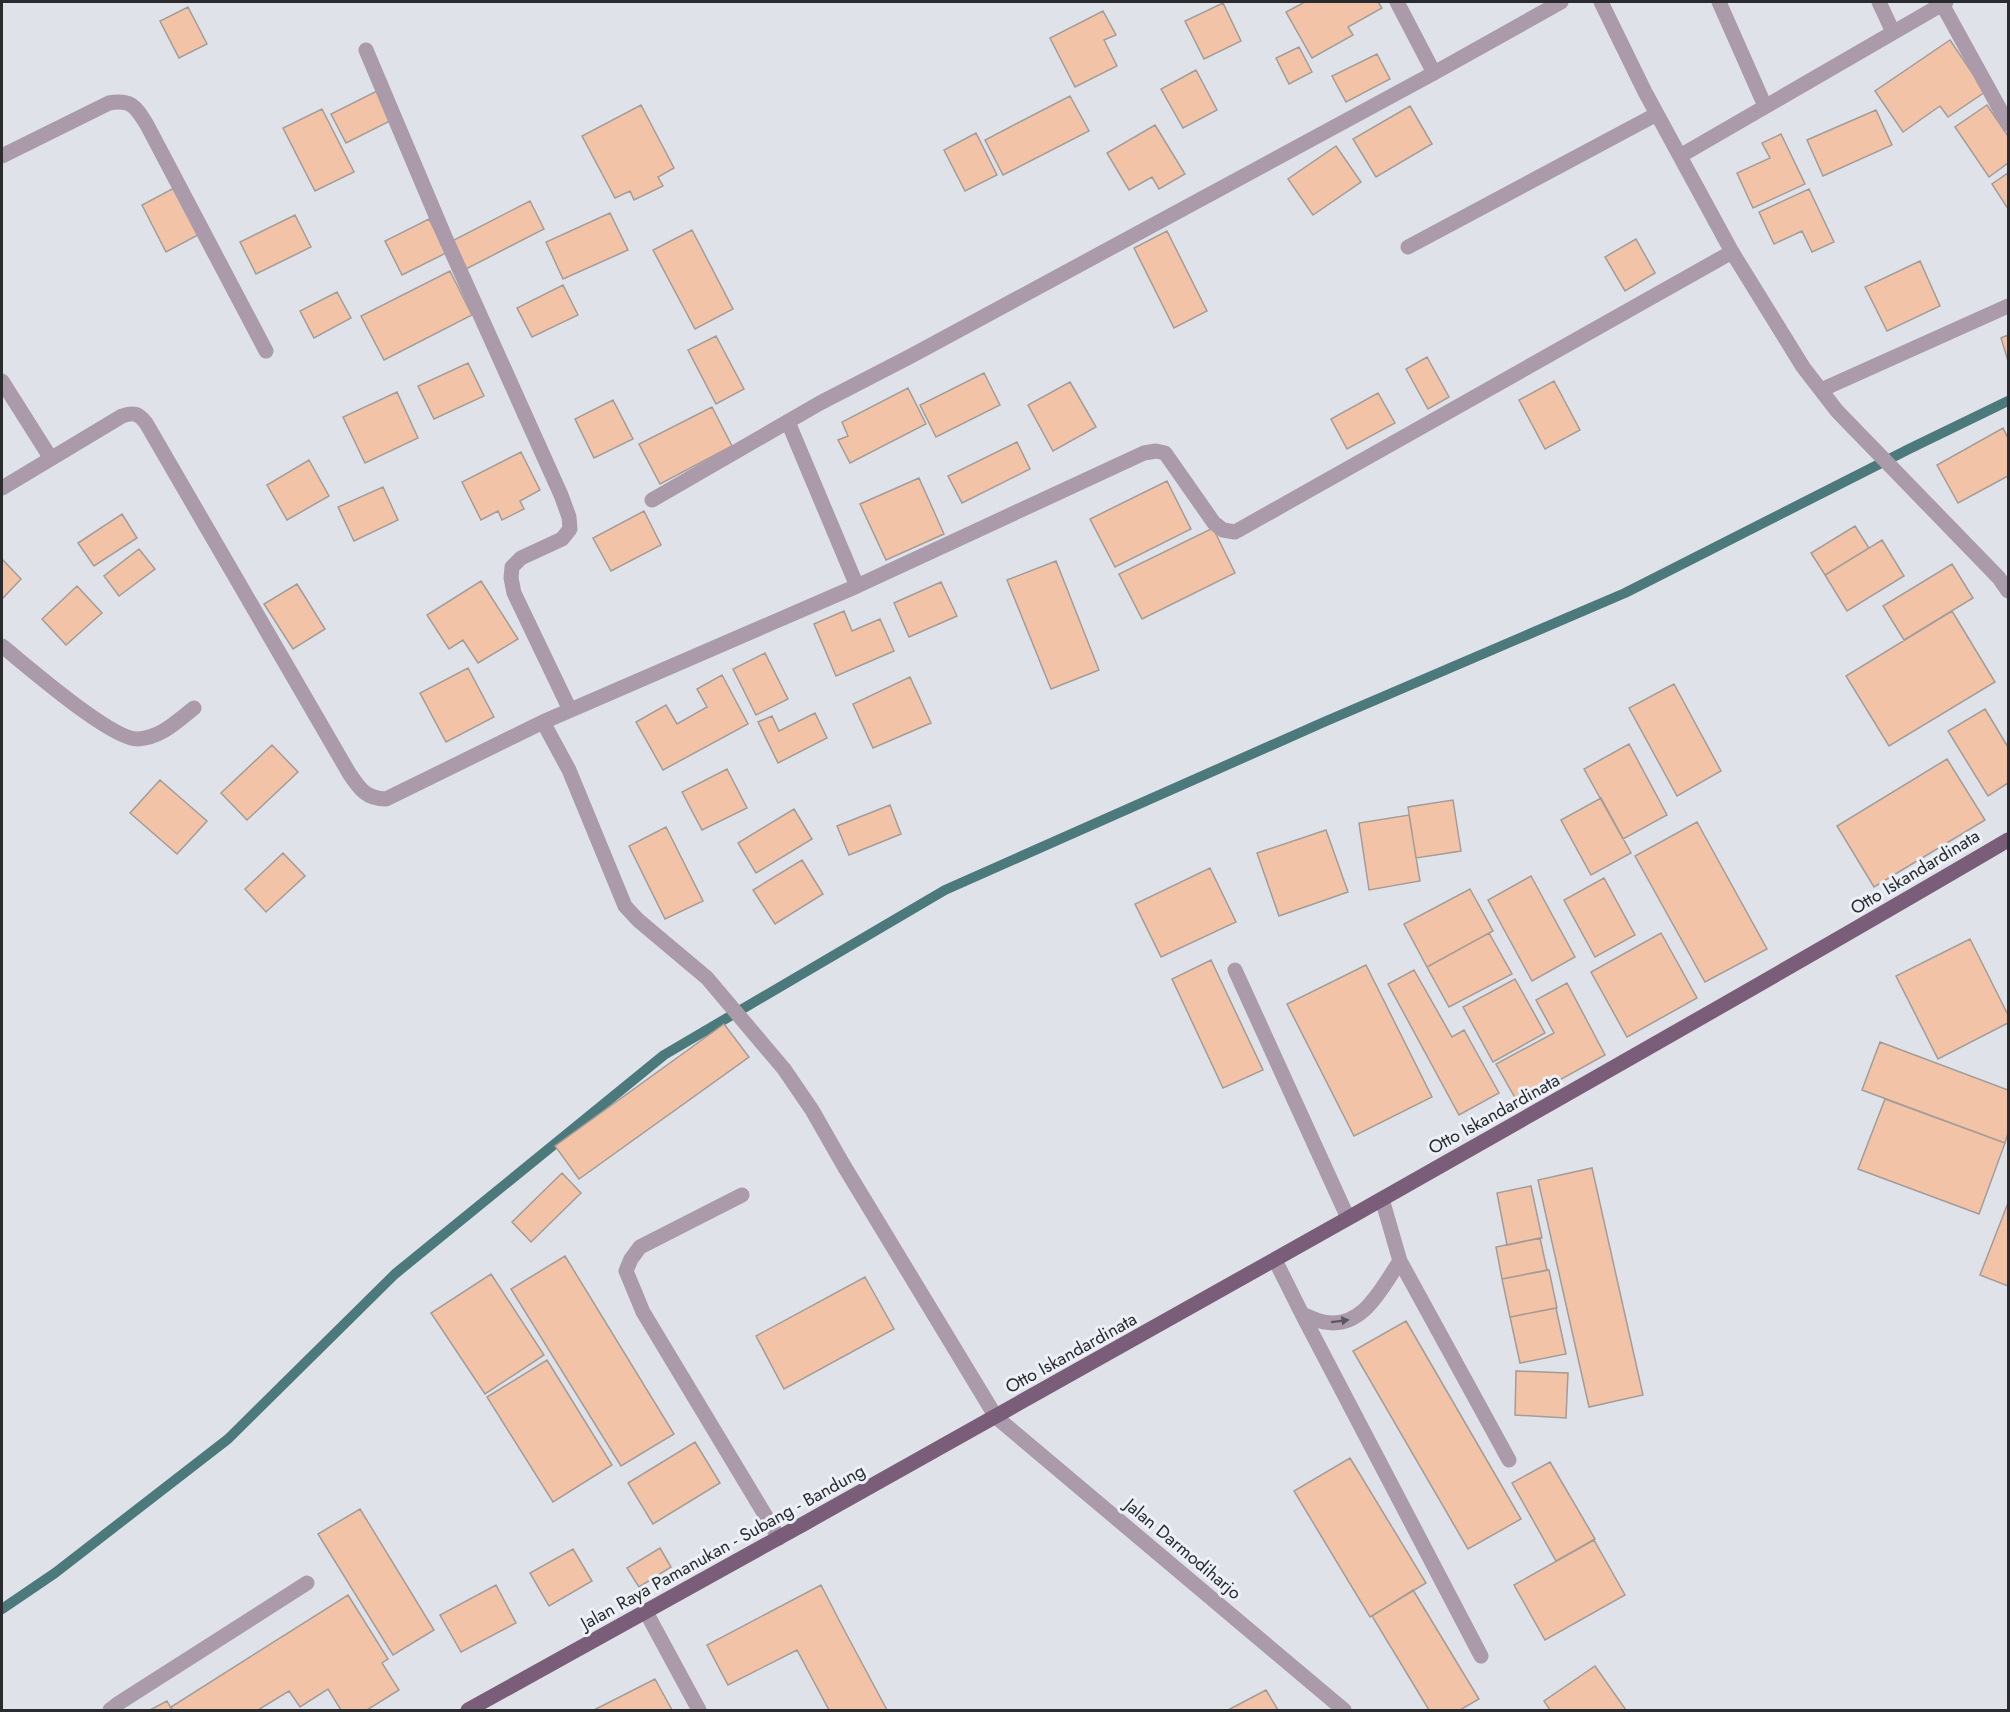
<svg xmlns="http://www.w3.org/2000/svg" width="2010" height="1712" viewBox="0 0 2010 1712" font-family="Jost,sans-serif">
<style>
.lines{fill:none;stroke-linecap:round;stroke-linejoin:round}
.stream{stroke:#4c797b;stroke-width:10}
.building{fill:#f2c3a7;stroke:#a39c98;stroke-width:1.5}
.service{stroke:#aa9aaa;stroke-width:15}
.minor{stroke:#aa9aaa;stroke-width:15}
.tertiary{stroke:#aa9aaa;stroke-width:15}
.primary{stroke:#7a5d79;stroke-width:15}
.oneway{fill:#5d5760}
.labels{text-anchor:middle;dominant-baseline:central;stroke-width:6;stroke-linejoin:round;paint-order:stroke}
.street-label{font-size:18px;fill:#2a2b2e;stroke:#ecf0f7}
</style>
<rect width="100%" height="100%" fill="#dfe3e9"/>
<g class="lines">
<!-- stream -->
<path class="stream" d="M 2,1609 L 55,1573 L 228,1439 L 395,1274 L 664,1055 L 945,890 L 1324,722 L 1625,593 L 1909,449 L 2008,401"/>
</g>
<!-- building -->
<path class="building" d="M 1305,2 L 1378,2 L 1382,8 L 1348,27 L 1353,35 L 1312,58 L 1286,12 Z
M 1223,3 L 1241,41 L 1204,59 L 1185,21 Z
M 188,7 L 207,44 L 179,58 L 160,21 Z
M 1103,11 L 1116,35 L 1104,40 L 1117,66 L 1075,87 L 1050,38 Z
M 1950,40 L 1985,92 L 1948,117 L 1940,106 L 1903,132 L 1875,91 Z
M 1299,47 L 1312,72 L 1289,84 L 1276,58 Z
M 1377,54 L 1390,79 L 1346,102 L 1332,76 Z
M 1196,70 L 1217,110 L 1183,128 L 1161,89 Z
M 379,90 L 394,119 L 346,143 L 331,114 Z
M 1070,96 L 1089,131 L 1003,175 L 985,140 Z
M 641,105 L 674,168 L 658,177 L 663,186 L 634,200 L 630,191 L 615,198 L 582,136 Z
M 1987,105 L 2008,136 L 2008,163 L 1989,177 L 1955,127 Z
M 1410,106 L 1432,144 L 1376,177 L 1353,139 Z
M 322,109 L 354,172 L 315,191 L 283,128 Z
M 1876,110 L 1892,145 L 1823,176 L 1807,140 Z
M 1155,125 L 1185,174 L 1159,189 L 1152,177 L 1129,190 L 1107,153 Z
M 976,133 L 997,175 L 965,191 L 944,150 Z
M 1781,134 L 1805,184 L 1753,208 L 1737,173 L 1770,158 L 1762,143 Z
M 1336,146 L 1361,182 L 1313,215 L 1288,179 Z
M 2008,173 L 2008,209 L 1992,184 Z
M 174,188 L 198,235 L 166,252 L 142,205 Z
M 1809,189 L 1834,242 L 1812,252 L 1802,231 L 1774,244 L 1759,212 Z
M 530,201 L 544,229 L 466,269 L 452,241 Z
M 610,213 L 628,250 L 563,279 L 546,242 Z
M 295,215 L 311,247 L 256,274 L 240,242 Z
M 429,219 L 446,253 L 402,275 L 385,241 Z
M 692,230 L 733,309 L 695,329 L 653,250 Z
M 1167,231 L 1207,311 L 1174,328 L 1134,248 Z
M 1636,239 L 1655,273 L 1625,291 L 1605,257 Z
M 1920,261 L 1940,306 L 1887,331 L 1865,287 Z
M 450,271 L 472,315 L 384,360 L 361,316 Z
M 563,285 L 578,315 L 532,337 L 517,308 Z
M 337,292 L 351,318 L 314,338 L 300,311 Z
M 2008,335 L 2008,361 L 2001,338 Z
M 716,336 L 744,389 L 716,404 L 688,350 Z
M 1427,357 L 1449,397 L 1428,409 L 1406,369 Z
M 468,363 L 484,396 L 434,419 L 418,386 Z
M 984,373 L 1000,405 L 936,437 L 920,405 Z
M 1554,381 L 1580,430 L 1545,449 L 1519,400 Z
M 1070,382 L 1096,427 L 1053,451 L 1028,405 Z
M 908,388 L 926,424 L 850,463 L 838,440 L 848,436 L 842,422 Z
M 397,392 L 418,438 L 365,463 L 343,417 Z
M 1378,393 L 1395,423 L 1347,449 L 1331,419 Z
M 613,400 L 633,439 L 594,458 L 575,419 Z
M 712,407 L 732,446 L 660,484 L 639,444 Z
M 2003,428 L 2008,438 L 2008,476 L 1958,503 L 1937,465 Z
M 1017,442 L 1030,469 L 962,503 L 948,476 Z
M 521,452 L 540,490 L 520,501 L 524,509 L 502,520 L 498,511 L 481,520 L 462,482 Z
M 309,460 L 329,496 L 287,520 L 267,485 Z
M 919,478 L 944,534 L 886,560 L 860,504 Z
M 1167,481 L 1191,529 L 1115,567 L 1090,519 Z
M 383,487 L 398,520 L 354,541 L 338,507 Z
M 644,511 L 661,545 L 611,571 L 593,538 Z
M 122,514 L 137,538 L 94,566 L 78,543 Z
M 1855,526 L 1869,548 L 1825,575 L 1811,553 Z
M 1213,528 L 1235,573 L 1142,619 L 1119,574 Z
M 1882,540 L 1904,576 L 1847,611 L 1825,575 Z
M 139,549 L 155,569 L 119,596 L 104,576 Z
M 2,559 L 21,579 L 2,599 Z
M 1056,561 L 1099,670 L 1051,689 L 1007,580 Z
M 1952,564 L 1973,598 L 1904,640 L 1883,606 Z
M 481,581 L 518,639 L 478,663 L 463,640 L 449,649 L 427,615 Z
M 941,582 L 957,616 L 909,637 L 894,603 Z
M 297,584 L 325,629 L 293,649 L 264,604 Z
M 77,586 L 102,613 L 66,645 L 42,619 Z
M 844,611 L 852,631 L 880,619 L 894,651 L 836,676 L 814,624 Z
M 1952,611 L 1995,682 L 1889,746 L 1846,676 Z
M 765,653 L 788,699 L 756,715 L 733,669 Z
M 468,668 L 494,717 L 446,742 L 420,693 Z
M 722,675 L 748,724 L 663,770 L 636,722 L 666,705 L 677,724 L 707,707 L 697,689 Z
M 910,677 L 931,723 L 873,748 L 853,704 Z
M 1674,684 L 1721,771 L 1677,796 L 1629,708 Z
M 1985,709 L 2008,747 L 2008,783 L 1988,796 L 1948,731 Z
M 815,713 L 827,738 L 778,763 L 758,722 L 772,716 L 779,731 Z
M 1629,744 L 1667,815 L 1623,839 L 1584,769 Z
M 272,745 L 298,772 L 247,820 L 221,793 Z
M 1947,759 L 1985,820 L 1874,887 L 1837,826 Z
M 727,769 L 747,808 L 702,830 L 682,792 Z
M 160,780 L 207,821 L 177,854 L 130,813 Z
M 1601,798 L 1631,853 L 1591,875 L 1561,820 Z
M 1453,800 L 1461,851 L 1416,858 L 1408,807 Z
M 890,805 L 901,834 L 849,855 L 837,826 Z
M 794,809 L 812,839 L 756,873 L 738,843 Z
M 1409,815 L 1420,881 L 1369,890 L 1359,823 Z
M 1697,822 L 1767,949 L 1705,982 L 1635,856 Z
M 666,827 L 703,901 L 665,919 L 629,846 Z
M 1326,830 L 1348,892 L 1279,916 L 1257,853 Z
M 283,853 L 305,876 L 266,912 L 245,889 Z
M 802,860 L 823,894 L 775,924 L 753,890 Z
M 1210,868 L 1236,922 L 1161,957 L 1135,904 Z
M 1531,876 L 1575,957 L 1532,981 L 1488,900 Z
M 1604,878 L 1635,935 L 1595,957 L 1564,900 Z
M 1470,889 L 1493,931 L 1427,967 L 1404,924 Z
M 1489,933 L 1512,974 L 1449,1007 L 1427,967 Z
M 1661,933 L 1697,998 L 1627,1037 L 1591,972 Z
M 1970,939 L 2008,1015 L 2008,1023 L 1938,1059 L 1896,976 Z
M 1211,960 L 1263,1070 L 1223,1088 L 1172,979 Z
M 1366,965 L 1432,1097 L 1354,1136 L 1287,1004 Z
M 1414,970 L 1452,1037 L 1464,1030 L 1499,1093 L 1459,1115 L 1388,984 Z
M 1515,979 L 1545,1033 L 1493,1062 L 1463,1007 Z
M 1567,983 L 1605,1055 L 1518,1103 L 1496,1064 L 1554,1033 L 1536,1000 Z
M 724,1024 L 749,1057 L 579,1179 L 555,1146 Z
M 1880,1042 L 2008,1090 L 2008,1133 L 2005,1143 L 1862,1090 Z
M 1885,1099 L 2005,1143 L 1979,1214 L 1858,1169 Z
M 1592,1168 L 1643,1395 L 1589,1407 L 1538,1180 Z
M 562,1173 L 581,1193 L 531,1242 L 512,1222 Z
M 1531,1186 L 1542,1238 L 1507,1245 L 1497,1193 Z
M 2008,1203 L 2008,1286 L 1980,1275 Z
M 1540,1238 L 1547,1270 L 1502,1279 L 1496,1247 Z
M 565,1256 L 674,1434 L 621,1466 L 511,1289 Z
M 1549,1270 L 1557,1308 L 1510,1317 L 1502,1279 Z
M 491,1274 L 544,1355 L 485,1394 L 431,1313 Z
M 865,1277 L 894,1329 L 784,1389 L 756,1336 Z
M 1556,1308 L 1566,1354 L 1520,1363 L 1510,1317 Z
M 1406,1321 L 1521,1519 L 1468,1549 L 1353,1351 Z
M 547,1360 L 612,1465 L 553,1502 L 487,1397 Z
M 1516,1371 L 1568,1373 L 1566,1418 L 1515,1415 Z
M 695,1442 L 720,1483 L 653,1524 L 628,1483 Z
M 1350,1458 L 1426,1583 L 1370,1617 L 1294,1491 Z
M 1550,1462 L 1595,1539 L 1556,1561 L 1512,1483 Z
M 360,1509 L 434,1630 L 393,1655 L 318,1534 Z
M 1594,1540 L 1625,1595 L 1545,1640 L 1514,1585 Z
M 660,1548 L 671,1567 L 639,1587 L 627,1568 Z
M 573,1549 L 592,1581 L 549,1606 L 530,1573 Z
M 496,1585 L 516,1623 L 461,1652 L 440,1615 Z
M 821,1585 L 841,1624 L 887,1710 L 829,1710 L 797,1650 L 728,1685 L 707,1645 Z
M 1413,1590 L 1479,1699 L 1460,1710 L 1429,1710 L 1372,1616 Z
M 348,1595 L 388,1659 L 382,1663 L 399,1690 L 367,1710 L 341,1710 L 328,1689 L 300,1707 L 289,1691 L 258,1710 L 173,1710 L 171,1707 Z
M 1595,1666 L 1626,1710 L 1550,1710 L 1544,1701 Z
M 655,1679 L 672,1710 L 594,1710 Z
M 1266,1690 L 1278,1710 L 1228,1710 Z
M 167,1701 L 172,1710 L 150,1710 Z"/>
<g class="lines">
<!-- service -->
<path class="service" d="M 742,1195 L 640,1247 L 631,1259 L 626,1271 L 643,1312 L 779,1538
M 1275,1260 L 1302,1314 C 1309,1317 1317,1321 1324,1322 C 1363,1330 1382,1287 1400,1261 L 1382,1199
M 1400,1261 L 1509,1460
M 1302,1314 L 1481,1656
M 646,1612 L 699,1710"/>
<!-- minor -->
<path class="minor" d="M 1397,2 L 1434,73
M 1601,2 L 1645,92 L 1732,252 L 1803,367 L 1837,411 L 1999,578 L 2008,591
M 1719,2 L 1765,106
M 1879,2 L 1893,32
M 1942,4 L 2008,124
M 366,50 L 445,237 L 561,495 L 569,517 L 570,529 L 562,539 L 521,558 L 512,567 L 511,578 L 514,593 L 570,710
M 2,156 L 109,103 C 132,99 136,107 147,125 L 266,351
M 1680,156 L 1946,2
M 1408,247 L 1657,114
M 2,381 L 50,457
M 1821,390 L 2008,306
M 788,422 L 857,586
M 2,488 L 122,416 C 134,412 138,413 146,423 L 349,773 C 359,788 366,799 386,799 L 543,722 L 857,586 L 1144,453 L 1156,451 L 1165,453 L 1214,523 L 1223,530 L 1235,532 L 1732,252
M 652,500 L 820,403 L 911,356 L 1434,73 L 1561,2
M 2,646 C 26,665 111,740 138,739 C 161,738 177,721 194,708
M 543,722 L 569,770 L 625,906 L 638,920 L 707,978 L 784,1069 L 812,1110 L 844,1166 L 996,1417
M 1235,970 L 1348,1218
M 110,1710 L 119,1703 L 307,1583"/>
<!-- tertiary -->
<path class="tertiary" d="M 996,1417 L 1344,1710"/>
<!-- primary -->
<path class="primary" d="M 468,1710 C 761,1548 1054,1385 1345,1220 C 1567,1094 1789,969 2008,840"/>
</g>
<!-- one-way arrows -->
<defs><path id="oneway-solid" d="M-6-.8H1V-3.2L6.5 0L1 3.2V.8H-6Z" transform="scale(1.5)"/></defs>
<use class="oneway" href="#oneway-solid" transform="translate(1340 1321) rotate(-7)"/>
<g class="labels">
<!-- street labels -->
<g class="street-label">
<text transform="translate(1915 872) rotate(-31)">Otto Iskandardinata</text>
<text transform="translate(1494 1114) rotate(-29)">Otto Iskandardinata</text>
<text transform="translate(1071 1353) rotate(-29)">Otto Iskandardinata</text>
<text transform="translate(723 1547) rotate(-29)">Jalan Raya Pamanukan - Subang - Bandung</text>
<text transform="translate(1183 1549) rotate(40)">Jalan Darmodiharjo</text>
</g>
</g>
<!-- border -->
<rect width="2010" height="1712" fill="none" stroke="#2a2b2e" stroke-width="6"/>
</svg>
